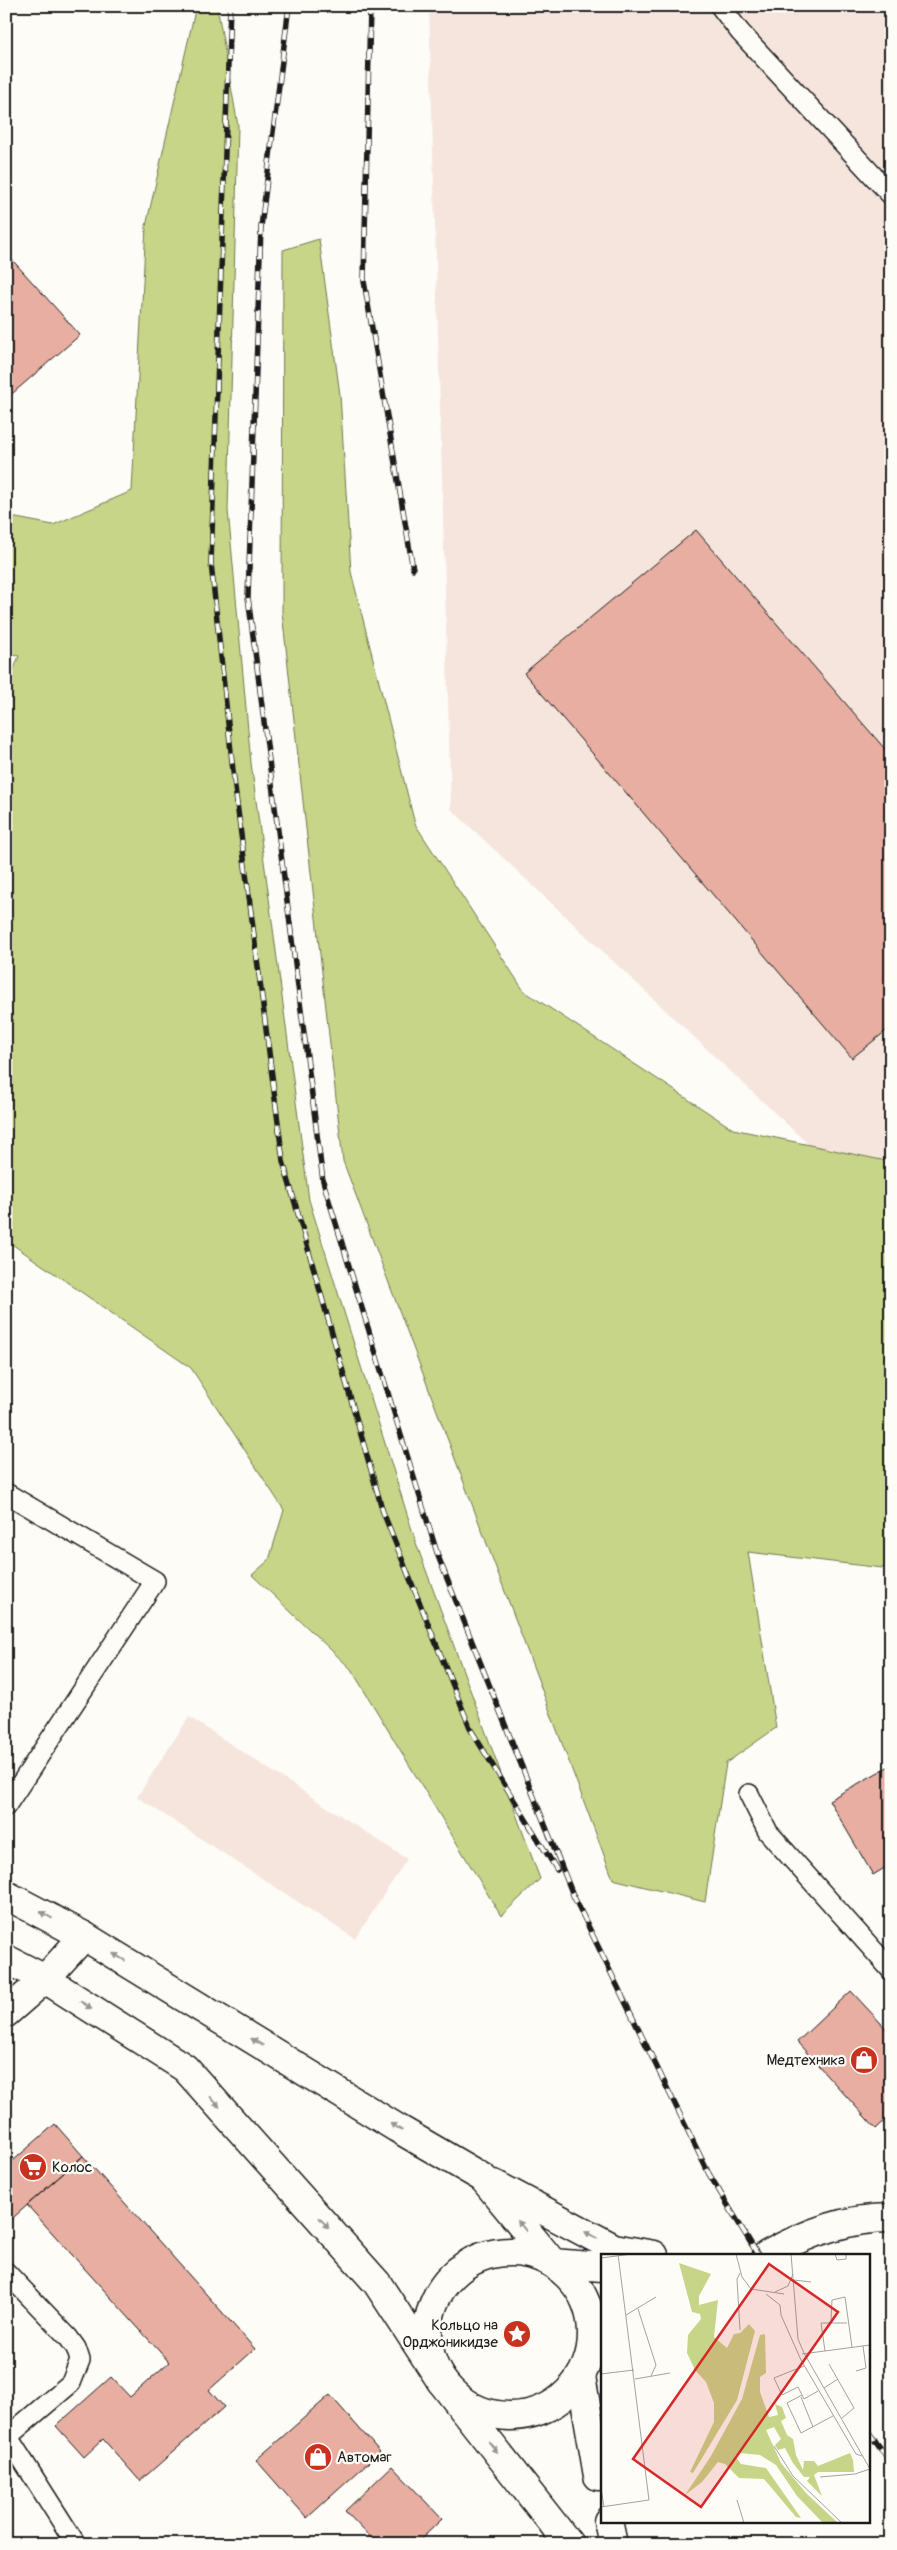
<svg xmlns="http://www.w3.org/2000/svg" width="897" height="2550" viewBox="0 0 897 2550" font-family="Pangolin,sans-serif">
<style>
.built{fill:#f6e5dd}
.green{fill:#c7d588;stroke:#727852}
.building{fill:#e7aea1;stroke:#1c1c1c}
.lines{fill:none;stroke-linecap:round;stroke-linejoin:round}
.service-casing{stroke:#1c1c1c;stroke-width:22}
.tertiary-casing{stroke:#1c1c1c;stroke-width:31}
.secondary-casing{stroke:#1c1c1c;stroke-width:31}
.service{stroke:#fdfcf7;stroke-width:19}
.tertiary{stroke:#fdfcf7;stroke-width:28}
.secondary{stroke:#fdfcf7;stroke-width:28}
.rail-casing{stroke:#1c1c1c;stroke-width:5.5}
.rail{stroke:#fdfcf7;stroke-width:4;stroke-dasharray:11;stroke-linecap:butt}
.oneway{fill:#989794}
.labels{text-anchor:middle;dominant-baseline:central;stroke-width:4.5;stroke-linejoin:round;paint-order:stroke}
.poi-label{font-size:15px;fill:#1c1c1c;stroke:#fdfcf7;text-anchor:end}
.inset-road{fill:none;stroke:#a3a29f;stroke-width:1}
.view{fill:#d62828;fill-opacity:0.15;stroke:#d62828;stroke-width:2.5}
.inset-edge{fill:none;stroke:#1c1c1c;stroke-width:2.5}
</style>
<rect width="100%" height="100%" fill="#fdfcf7"/>
<filter id="ink" filterUnits="userSpaceOnUse"><feTurbulence type="fractalNoise" baseFrequency=".02" numOctaves="2"/><feDisplacementMap in="SourceGraphic" scale="10" xChannelSelector="R" yChannelSelector="G"/><feConvolveMatrix kernelMatrix="1 2 1 2 8 2 1 2 1" color-interpolation-filters="sRGB"/></filter>
<g filter="url(#ink)">
<!-- built -->
<path class="built" d="M 429,6 L 891,6 L 891,1222 L 451,809 Z
M 189,1717 L 407,1859 L 355,1939 L 137,1797 Z"/>
<!-- green -->
<path class="green" d="M 196,6 L 217,6 L 238,126 L 228,510 L 251,763 L 309,1200 L 417,1546 L 540,1879 L 501,1916 L 351,1669 L 252,1575 L 269,1560 L 284,1510 L 191,1368 L 6,1240 L 6,689 L 19,656 L 6,654 L 6,516 L 53,525 L 132,491 L 146,226 Z
M 319,239 L 340,395 L 351,572 L 415,824 L 524,991 L 733,1129 L 891,1162 L 891,1569 L 748,1552 L 776,1728 L 726,1763 L 705,1902 L 613,1879 L 343,1161 L 282,612 L 283,250 Z"/>
<!-- building -->
<path class="building" d="M 6,253 L 80,335 L 6,399 Z
M 696,530 L 891,756 L 891,1027 L 852,1058 L 524,673 Z
M 891,1765 L 891,1864 L 873,1875 L 829,1800 Z
M 851,1991 L 891,2034 L 891,2115 L 876,2129 L 797,2042 Z
M 55,2124 L 83,2156 L 6,2224 L 6,2167 Z
M 83,2156 L 255,2349 L 209,2390 L 224,2407 L 140,2481 L 103,2439 L 84,2457 L 56,2426 L 111,2377 L 130,2397 L 169,2362 L 27,2205 Z
M 330,2395 L 380,2452 L 307,2518 L 256,2460 Z
M 392,2466 L 442,2519 L 416,2544 L 377,2544 L 345,2511 Z"/>
<g class="lines">
<defs>
<path id="service" d="M 720,6 L 740,32 L 891,195
M 6,1493 L 155,1581 L 6,1806
M 749,1794 L 768,1832 L 891,1970
M 6,2272 L 68,2337 L 76,2348 L 80,2360 L 71,2383 L 6,2438
M 8,2437 L 76,2544"/>
<path id="tertiary" d="M 6,2013 L 45,1979 L 84,1936
M 581,2376 L 598,2476
M 441,2381 L 569,2544
M 608,2521 L 613,2544"/>
<path id="secondary" d="M 6,1895 L 84,1936 L 397,2128 L 483,2178 L 553,2263 L 602,2267
M 6,1959 L 45,1979 L 185,2068 L 377,2283 L 441,2381
M 494,2184 L 614,2248 L 654,2255
M428 2334a82 82 0 1 1 164 0a82 82 0 1 1-164 0Z
M 767,2255 C 806,2233 846,2218 891,2218"/>
</defs>
<!-- service casing -->
<use href="#service" class="service-casing"/>
<!-- tertiary casing -->
<use href="#tertiary" class="tertiary-casing"/>
<!-- secondary casing -->
<use href="#secondary" class="secondary-casing"/>
<!-- service -->
<use href="#service" class="service"/>
<!-- tertiary -->
<use href="#tertiary" class="tertiary"/>
<!-- secondary -->
<use href="#secondary" class="secondary"/>
<defs>
<path id="rail" d="M 230,6 L 211,563 L 234,780 L 283,1161 L 383,1512 L 471,1730 L 557,1870
M 289,6 L 261,227 L 248,597 L 323,1181 L 438,1556 L 573,1895 L 709,2174 L 758,2255
M 370,6 L 364,281 L 413,569
M 868,2431 L 891,2464"/>
</defs>
<!-- rail casing -->
<use href="#rail" class="rail-casing"/>
<!-- rail -->
<use href="#rail" class="rail"/>
</g>
<!-- one-way arrows -->
<defs><path id="oneway-solid" d="M-6-.8H1V-3.2L6.5 0L1 3.2V.8H-6Z" transform="scale(1.25)"/></defs>
<g class="oneway">
<use href="#oneway-solid" transform="translate(46 1915) rotate(-151)"/>
<use href="#oneway-solid" transform="translate(119 1957) rotate(-149)"/>
<use href="#oneway-solid" transform="translate(86 2005) rotate(33)"/>
<use href="#oneway-solid" transform="translate(257 2042) rotate(-149)"/>
<use href="#oneway-solid" transform="translate(215 2102) rotate(48)"/>
<use href="#oneway-solid" transform="translate(396 2127) rotate(-149)"/>
<use href="#oneway-solid" transform="translate(324 2223) rotate(48)"/>
<use href="#oneway-solid" transform="translate(522 2226) rotate(-129)"/>
<use href="#oneway-solid" transform="translate(591 2235) rotate(-152)"/>
<use href="#oneway-solid" transform="translate(493 2447) rotate(52)"/>
</g>
</g>
<!-- icons -->
<defs>
<symbol id="shop-disc" viewBox="-11 -11 22 22"><circle r="9.5" fill="#c8321e" stroke="#fdfcf7"/><path d="M-5-2.5h2.3a2.7 3.5 0 0 1 5.4 0H5L5.5 6h-11ZM-1.5-2.5h3a1.5 2.3 0 0 0-3 0Z" fill="#fff"/></symbol>
<symbol id="supermarket-disc" viewBox="-11 -11 22 22"><circle r="9.5" fill="#c8321e" stroke="#fdfcf7"/><path d="M-6-5.5h2.5l.6 2H6L4.5 2H-2.5L-4.4-4H-6ZM-1.5 3.2a1.3 1.3 0 1 0 .1 0ZM3 3.2a1.3 1.3 0 1 0 .1 0Z" fill="#fff"/></symbol>
<symbol id="sight-disc" viewBox="-11 -11 22 22"><circle r="9.5" fill="#c8321e" stroke="#fdfcf7"/><path d="M0-6L1.8-2.2L6-1.7L2.9 1.2L3.7 5.4L0 3.3L-3.7 5.4L-2.9 1.2L-6-1.7L-1.8-2.2Z" fill="#fff"/></symbol>
</defs>
<g fill-rule="evenodd">
<use href="#shop-disc" x="848" y="2044" width="32" height="32"/>
<use href="#supermarket-disc" x="17" y="2151" width="32" height="32"/>
<use href="#sight-disc" x="501" y="2318" width="32" height="32"/>
<use href="#shop-disc" x="302" y="2441" width="32" height="32"/>
</g>
<g class="labels">
<!-- poi labels -->
<g class="poi-label">
<text x="845" y="2060">Медтехника</text>
<text x="52" y="2167" text-anchor="start">Колос</text>
<text x="498" y="2325">Кольцо на<tspan x="498" dy="17">Орджоникидзе</tspan></text>
<text x="337" y="2457" text-anchor="start">Автомаг</text>
</g>
</g>
<!-- overview -->
<g transform="translate(601 2254)">
<rect width="269" height="269" fill="#fdfcf7"/>
<path d="M 78,9 L 110,20 L 98,42 L 98,51 L 117,46 L 113,83 L 126,94 L 133,80 L 139,79 L 148,70 L 154,77 L 136,146 L 92,219 L 89,218 L 113,168 L 113,149 L 105,128 L 94,116 L 86,99 L 87,81 L 100,65 L 99,60 L 91,58 ZM 164,80 L 165,119 L 159,123 L 159,138 L 168,163 L 177,161 L 174,150 L 181,153 L 185,164 L 180,167 L 186,181 L 192,185 L 195,201 L 202,216 L 203,207 L 213,207 L 217,212 L 249,199 L 252,206 L 253,218 L 217,218 L 213,221 L 221,242 L 206,227 L 209,223 L 203,223 L 192,209 L 184,194 L 177,196 L 174,191 L 180,185 L 173,173 L 165,176 L 180,209 L 205,239 L 237,269 L 222,269 L 196,242 L 175,211 L 159,201 L 139,199 L 134,202 L 140,210 L 165,214 L 200,264 L 195,263 L 163,225 L 138,224 L 124,210 L 117,208 L 101,228 L 84,241 L 110,202 L 141,145 L 159,81 Z" fill="#c7d588"/>
<path class="inset-road" d="M 135,0 L 141,23 L 150,35 L 183,40M 190,0 L 194,48M 234,0 L 236,6 L 245,5 L 245,0M 0,4 L 31,0M 193,26 L 210,28M 174,38 L 187,32 L 192,20M 165,40 L 179,51 L 180,61 L 200,106 L 255,200 L 261,202M 194,48 L 197,85 L 203,99 L 269,215M 37,55 L 55,111 L 50,122M 25,61 L 55,43M 230,66 L 231,46 L 244,43 L 251,93M 139,76 L 136,25 L 139,19M 224,97 L 220,69 L 246,69M 201,100 L 269,91M 228,110 L 253,154 L 241,164M 203,112 L 173,124 L 181,141 L 197,133 L 203,145 L 217,137M 255,117 L 265,114 L 262,92M 0,120 L 33,116M 34,125 L 69,119M 223,134 L 237,125M 201,141 L 186,149 L 200,179 L 232,162M 200,143 L 212,173M 173,192 L 192,222 L 241,269M 219,223 L 254,220 L 269,215M 0,234 L 3,253M 136,246 L 143,269M 0,253 L 48,246 L 17,0"/>
<path class="view" d="M 168,10 L 237,58 L 100,253 L 32,205 Z"/>
<rect width="269" height="269" class="inset-edge"/>
</g>
<!-- margin -->
<rect width="897" height="2550" fill="none" stroke="#fdfcf7" stroke-width="25"/>
<rect x="12" y="12" width="872" height="2525" fill="none" stroke="#1c1c1c" stroke-width="2" filter="url(#ink)"/>
</svg>
